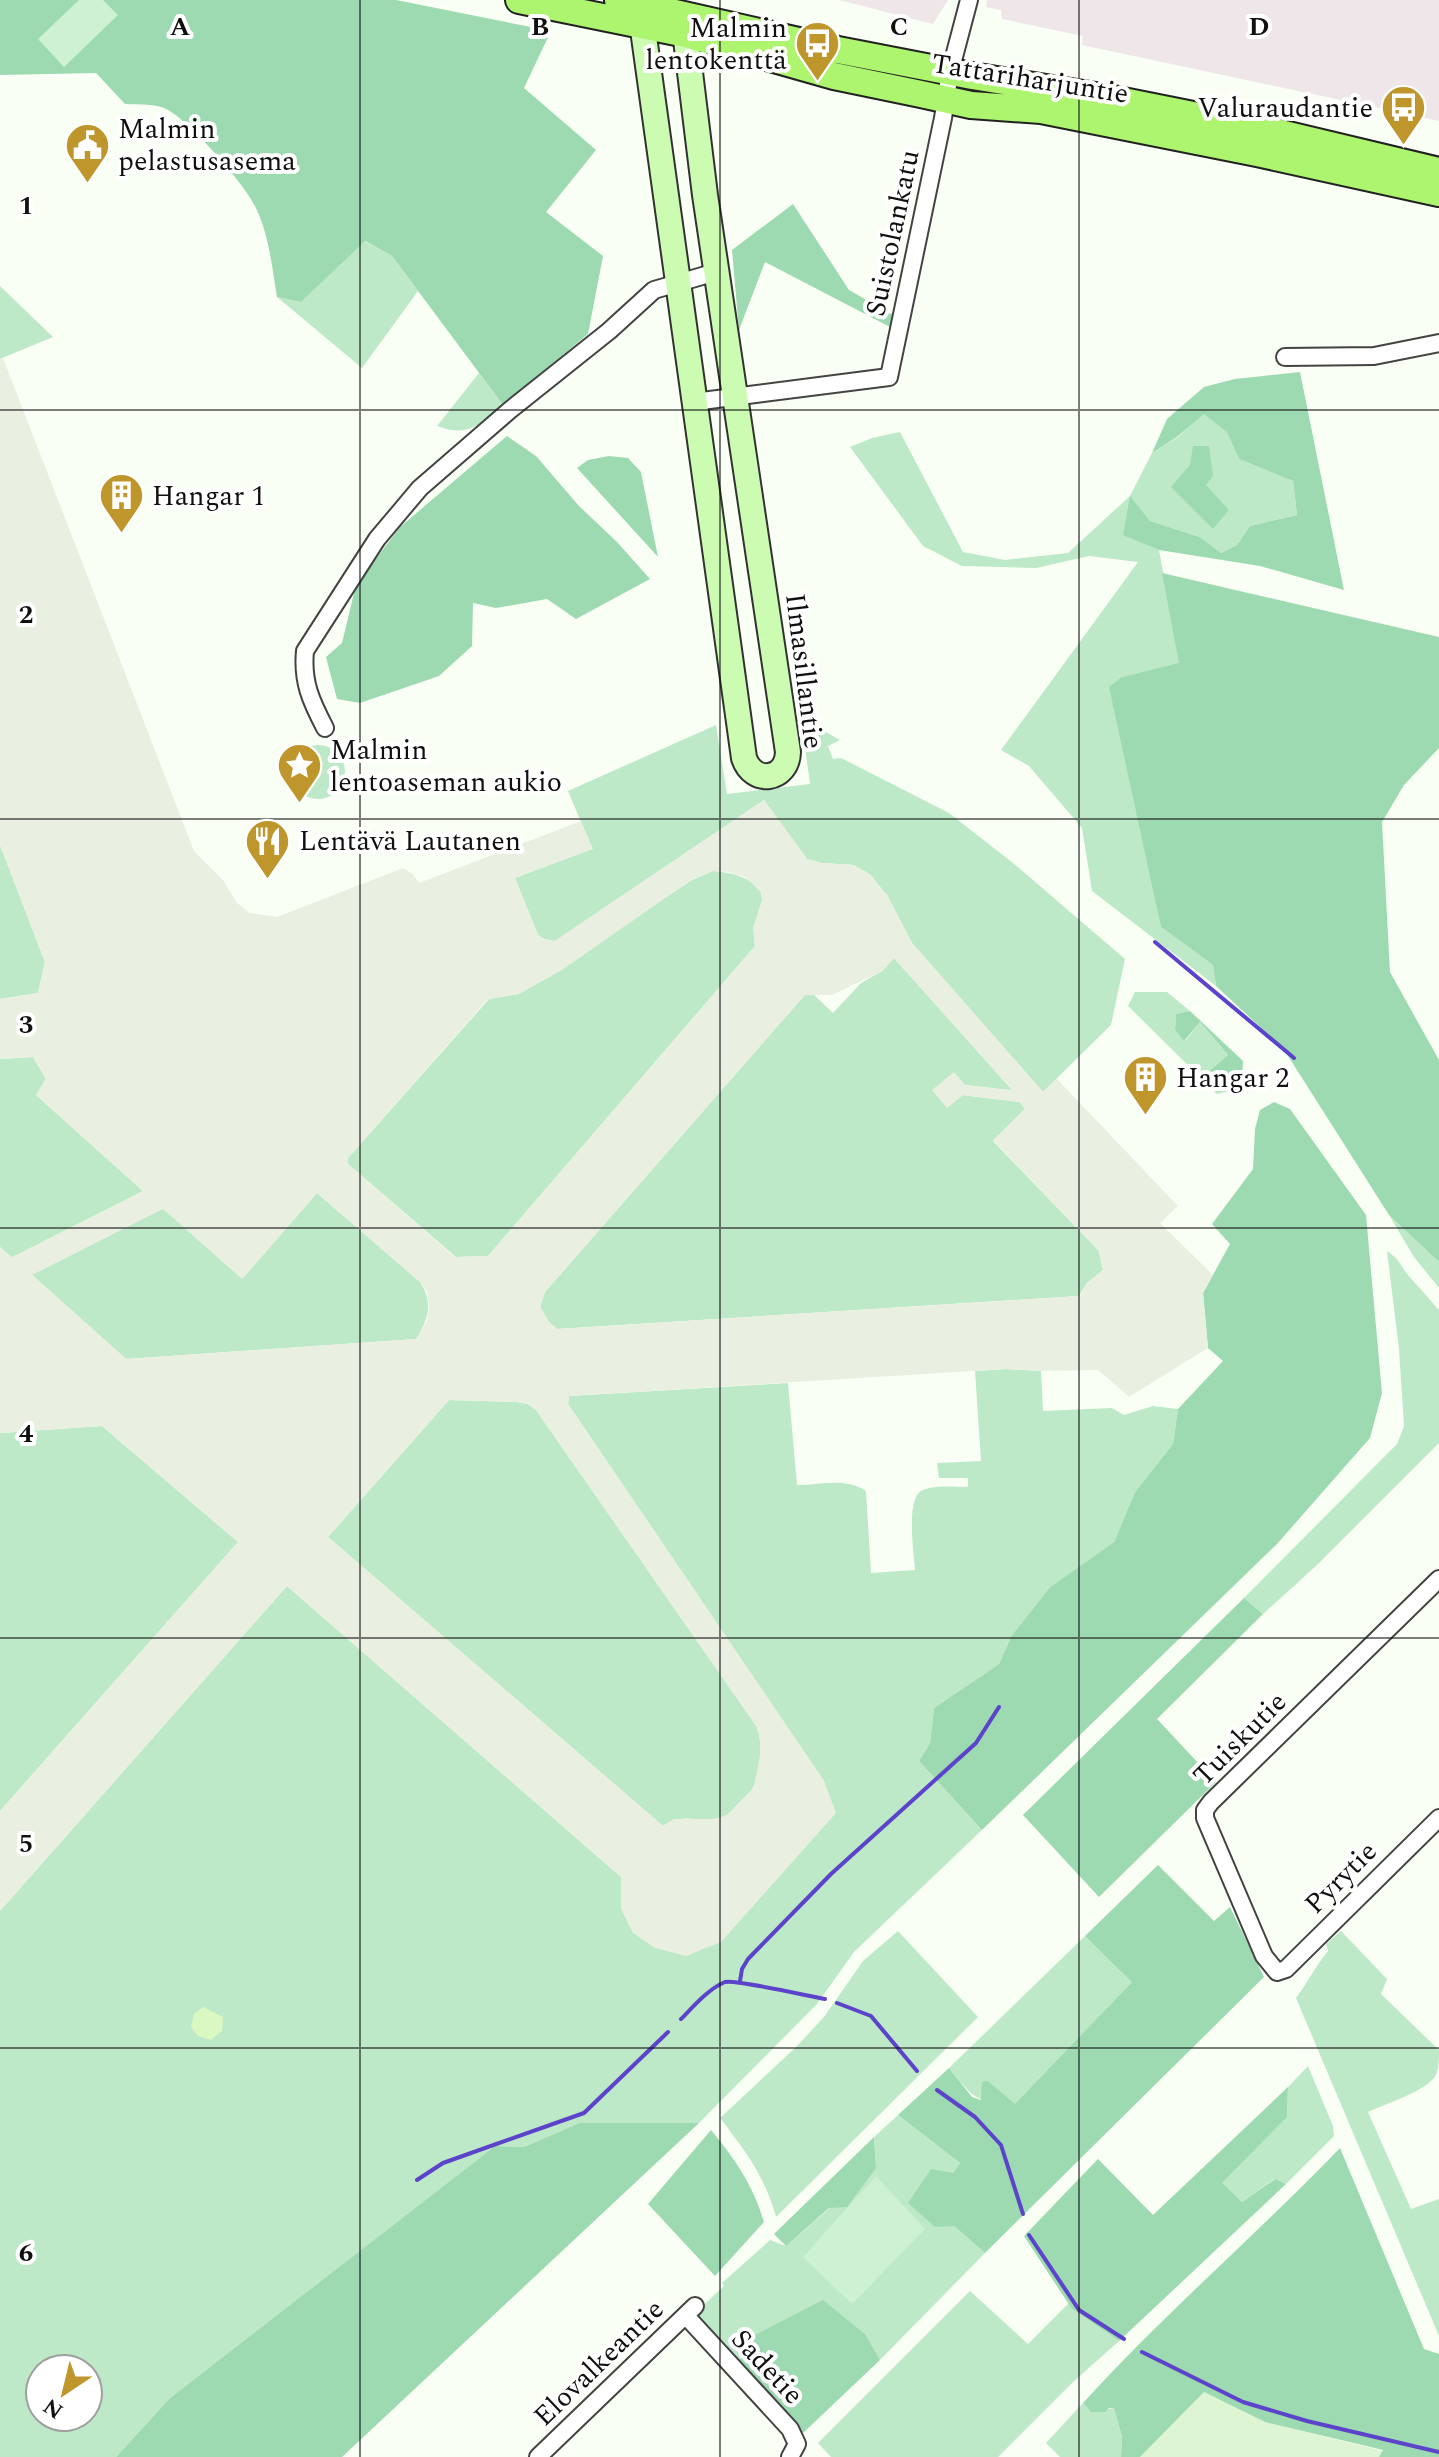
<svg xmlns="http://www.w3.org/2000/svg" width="1439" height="2457" viewBox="0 0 1439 2457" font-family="Spectral,serif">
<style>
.industrial{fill:#eee6e9}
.farmland{fill:#def5d4}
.green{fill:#bee9c9;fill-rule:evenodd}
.forest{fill:#9ddab1}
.sand{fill:#daf9c2}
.pitch{fill:#cff1d3}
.plaza{fill:#e9f0e2;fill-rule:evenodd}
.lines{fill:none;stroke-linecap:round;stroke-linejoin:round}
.stream{stroke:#5b43ca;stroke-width:4}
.minor-casing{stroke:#434343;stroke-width:20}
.secondary-casing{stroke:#323232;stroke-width:28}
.primary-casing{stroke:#212121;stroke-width:30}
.minor{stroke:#fff;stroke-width:16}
.secondary{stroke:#cbfcb2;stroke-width:24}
.primary{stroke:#adf46f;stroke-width:26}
.grid{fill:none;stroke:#101010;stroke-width:2;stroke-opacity:0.55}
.labels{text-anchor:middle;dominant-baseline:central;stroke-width:8;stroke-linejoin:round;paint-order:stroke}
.poi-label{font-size:28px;fill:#101010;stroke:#fff;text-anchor:start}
.street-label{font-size:28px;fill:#101010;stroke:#fff}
.grid-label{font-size:26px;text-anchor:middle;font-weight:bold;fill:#101010;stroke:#fff;stroke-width:8;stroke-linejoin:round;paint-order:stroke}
</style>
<rect width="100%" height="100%" fill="#f9fff4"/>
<!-- industrial -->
<path class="industrial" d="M 839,0 L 948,0 L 933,24 Z
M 987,0 L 1439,0 L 1439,121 L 1082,45 L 1083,36 L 1002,19 L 1001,10 L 986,7 Z"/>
<!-- farmland -->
<path class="farmland" d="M 1204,2392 L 1265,2422 L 1383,2451 L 1379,2457 L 1140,2457 Z"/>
<!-- green -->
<path class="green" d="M 364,241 L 392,256 L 418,291 L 362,368 L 277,297 L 301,302 Z
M 0,286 L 53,337 L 0,359 Z
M 479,373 L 503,405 C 479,424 470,438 437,426 Z
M 1204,413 L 1227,431 L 1239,459 L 1293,481 L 1297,515 L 1250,526 L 1237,545 L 1221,553 L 1200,537 L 1150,521 L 1123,534 L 1159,550 L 1180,664 L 1122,677 L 1161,927 L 1213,965 L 1216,986 L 1092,891 L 1082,828 L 1029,766 L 1001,750 L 1138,562 L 1089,556 L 1036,568 L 962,566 L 923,546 L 850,447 L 872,438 L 900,432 L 963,552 L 1005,560 L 1068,553 L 1130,496 L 1152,453 L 1178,437 Z
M 801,718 L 840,740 L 828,746 L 833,759 L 841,758 L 949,813 L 1013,863 L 1125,959 L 1111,1025 L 1043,1092 L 912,943 L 887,895 L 854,865 L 821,863 L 807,859 L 764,800 L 555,941 L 544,939 L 538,935 L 515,878 L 592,848 L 568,791 L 716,725 L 727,794 L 810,784 Z
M291 772a27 27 0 1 1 54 0a27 27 0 1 1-54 0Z
M 0,845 L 45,962 L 38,993 L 0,999 Z
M 713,871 C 730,872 765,879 762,902 C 758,922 752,921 755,946 L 488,1256 L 456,1257 L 348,1164 L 348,1158 L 489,999 L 519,994 L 692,880 Z
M 894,958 L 1013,1091 L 965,1085 L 962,1095 L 1020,1102 L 1025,1109 L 993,1141 L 1099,1251 L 1103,1270 L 1087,1283 L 1079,1296 L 557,1329 L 549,1322 L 540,1307 L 545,1292 L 809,990 L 833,1013 L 861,983 L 882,971 Z
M 1135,992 L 1167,992 L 1190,1011 L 1176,1014 L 1175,1030 L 1185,1041 L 1200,1022 L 1228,1055 L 1210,1070 L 1221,1085 L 1242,1083 L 1234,1090 L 1217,1094 L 1128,1006 Z
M 33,1057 L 46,1079 L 36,1095 L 143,1191 L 12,1258 L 0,1247 L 0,1059 Z
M 317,1193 L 420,1282 C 434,1303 428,1320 416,1339 L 126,1359 L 31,1274 L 164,1208 L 243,1278 Z
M 1389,1215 L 1439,1262 L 1439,1288 L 1414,1257 Z
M 1387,1251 L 1396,1258 L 1408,1275 L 1439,1310 L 1439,1443 L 1317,1565 L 1263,1614 L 1244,1598 L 1397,1444 L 1404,1426 L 1399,1349 Z
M 1006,1369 L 1041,1371 L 1043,1411 L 1112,1408 L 1124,1415 L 1153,1406 L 1178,1409 L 1173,1444 L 1135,1492 L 1114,1542 L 1050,1587 L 1012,1635 L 999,1664 L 934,1708 L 930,1743 L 919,1761 L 982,1830 L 854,1952 L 817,2004 L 699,2123 L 579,2123 L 524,2147 L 495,2146 L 170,2398 L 116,2457 L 0,2457 L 0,1911 L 287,1586 L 621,1877 L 621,1909 L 824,1781 L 568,1404 L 569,1396 L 788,1383 L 797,1485 C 819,1485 846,1477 866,1491 L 871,1573 L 915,1570 C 914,1554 905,1497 923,1490 C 935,1485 955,1487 968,1487 L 968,1478 L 939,1478 L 937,1463 L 981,1461 L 975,1371 ZM 40,2369 L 88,2369 L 88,2417 L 40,2417 Z
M 449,1400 L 517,1402 L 528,1404 L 536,1410 L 757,1727 C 767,1759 756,1809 719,1818 C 697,1823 683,1812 663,1826 L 328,1537 Z
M 102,1426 L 238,1542 L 0,1811 L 0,1433 Z
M 898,1931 L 978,2017 L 776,2217 C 766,2178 744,2149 720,2118 L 796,2047 L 824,2017 L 863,1961 Z
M 1341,1931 L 1387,1979 L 1381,1994 L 1439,2050 C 1439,2059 1439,2067 1436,2075 C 1427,2091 1385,2104 1368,2112 L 1411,2209 L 1439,2199 L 1439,2336 L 1296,1998 C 1308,1982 1315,1967 1328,1951 L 1326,1944 Z
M 1085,1936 L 1133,1981 L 1015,2105 C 974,2100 975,2100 949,2068 Z
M 1308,2066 L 1333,2126 L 1334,2136 L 1286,2184 L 1274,2179 L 1242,2202 L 1221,2183 L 1287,2117 L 1288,2087 Z
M 898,2115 L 960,2163 L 953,2173 L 954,2226 L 985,2253 L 880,2360 L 866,2335 L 738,2364 L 695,2321 L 696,2312 L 724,2286 L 722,2283 L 770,2240 L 786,2246 L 876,2168 L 874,2137 Z
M 970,2291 L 1028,2344 L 1069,2303 L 1072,2309 L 1119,2341 L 1071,2384 L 998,2457 L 831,2457 L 818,2443 Z
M 1083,2403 L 1091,2412 L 1114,2408 L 1122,2437 L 1121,2457 L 1060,2457 L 1046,2443 Z"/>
<!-- forest -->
<path class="forest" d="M 0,0 L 396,0 L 551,31 L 524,88 L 596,150 L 546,212 L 603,256 L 588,334 L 503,405 L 392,256 L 365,241 L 301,302 L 277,297 C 272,267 269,234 255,206 C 243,182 191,123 168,110 C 156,103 139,105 125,104 L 96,73 L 0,75 Z
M 793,204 L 849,290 L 900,319 L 892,328 L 765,262 L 739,330 L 732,250 Z
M 1300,372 L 1344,590 L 1260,566 L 1159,550 L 1123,535 L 1130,496 L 1150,521 L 1200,537 L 1221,553 L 1237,545 L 1250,526 L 1297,515 L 1293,481 L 1239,459 L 1227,432 L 1204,414 L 1177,437 L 1152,453 L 1167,419 L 1204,387 L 1235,379 Z
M 507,436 L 536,456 L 579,506 L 617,542 L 650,579 L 576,619 L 547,599 L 496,608 L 473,603 L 472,646 L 439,676 L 360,703 L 337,699 L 326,657 L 342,643 L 356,585 L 400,527 Z
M 1193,446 L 1209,446 L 1213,476 L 1206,485 L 1229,510 L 1213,529 L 1171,487 L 1190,465 Z
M 609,456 L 628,458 L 641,472 L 658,557 L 577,468 L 588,460 Z
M 1162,573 L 1439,637 L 1439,748 L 1404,785 L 1382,822 L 1390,972 L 1439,1060 L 1439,1262 L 1389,1215 L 1283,1048 L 1216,986 L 1213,965 L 1161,927 L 1109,687 L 1122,677 L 1179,663 Z
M 1190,1011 L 1243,1061 L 1242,1083 L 1221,1085 L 1209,1071 L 1228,1055 L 1200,1022 L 1184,1041 L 1175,1030 L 1176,1014 Z
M 1274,1102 L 1290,1109 L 1366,1215 L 1382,1393 L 1370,1438 L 1277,1544 L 982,1830 L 919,1761 L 930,1743 L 934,1708 L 999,1664 L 1012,1635 L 1050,1587 L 1114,1542 L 1135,1492 L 1173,1444 L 1178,1409 L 1223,1361 L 1208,1348 L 1203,1293 L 1230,1244 L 1212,1224 L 1253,1169 L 1255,1129 L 1260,1110 Z
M 1244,1598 L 1263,1614 L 1157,1719 L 1216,1782 L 1099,1897 L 1023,1815 Z
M 1158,1865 L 1214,1921 L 1230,1907 L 1264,1977 L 985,2253 L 954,2226 L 935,2227 L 908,2203 L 931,2169 L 953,2173 L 960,2163 L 898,2115 L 949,2068 L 972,2097 L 981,2100 L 982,2082 L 988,2081 L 1015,2104 L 1132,1982 L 1085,1936 Z
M 1288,2087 L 1287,2117 L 1222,2183 L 1242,2202 L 1275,2179 L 1286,2184 L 1119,2341 L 1072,2309 L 1024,2236 L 1098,2159 L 1153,2215 Z
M 579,2123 L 699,2123 L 342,2457 L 116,2457 L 170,2398 L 495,2146 L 524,2147 Z
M 711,2130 C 735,2159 753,2185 764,2222 L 715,2276 L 648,2204 Z
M 874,2137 L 876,2168 L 847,2207 L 829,2208 L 786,2246 L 774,2234 Z
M 1340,2148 L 1424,2349 L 1439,2354 L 1439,2457 L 1379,2457 L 1383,2450 L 1265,2422 L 1204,2392 L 1140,2457 L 1121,2457 L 1122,2437 L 1114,2408 L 1109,2408 L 1105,2412 L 1091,2412 L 1083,2403 C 1164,2314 1256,2235 1340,2148 Z
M 823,2300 L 866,2335 L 880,2360 L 803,2433 L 738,2364 L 753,2336 Z"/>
<!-- sand -->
<path class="sand" d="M 203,2007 L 223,2017 L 222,2031 L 211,2040 L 198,2036 L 191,2027 L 194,2014 Z"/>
<!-- pitch -->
<path class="pitch" d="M 79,0 L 103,0 L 118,15 L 64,67 L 38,39 Z
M 876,2176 L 925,2229 L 852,2304 L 803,2257 Z"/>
<!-- plaza -->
<path class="plaza" d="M 3,358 L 194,851 L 223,880 L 237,903 L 250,913 L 277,917 L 403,868 L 413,874 L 419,883 L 581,821 L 593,849 L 515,878 L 538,935 L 544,939 L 555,941 L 764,800 L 807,859 L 821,863 L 854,865 L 870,874 L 887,895 L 912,943 L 1043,1092 L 1057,1079 L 1178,1206 L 1160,1223 L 1213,1275 L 1203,1293 L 1208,1348 L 1129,1397 L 1098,1370 L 1041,1371 L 1006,1369 L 569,1396 L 568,1404 L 824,1781 L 836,1813 L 721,1942 L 686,1956 L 655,1948 L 633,1933 L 621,1909 L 621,1877 L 287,1586 L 0,1911 L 0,1811 L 238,1542 L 102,1426 L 0,1433 L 0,1247 L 12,1257 L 143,1191 L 36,1095 L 46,1079 L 33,1057 L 0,1059 L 0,999 L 38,993 L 45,962 L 0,845 L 0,359 ZM 713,871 L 729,872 L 745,877 L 761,892 L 762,900 L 753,928 L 755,946 L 488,1256 L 455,1257 L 348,1164 L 348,1158 L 488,999 L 519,994 L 562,970 L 691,880 ZM 894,958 L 1012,1090 L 965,1085 L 954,1072 L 932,1090 L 947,1108 L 963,1095 L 1020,1102 L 1025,1109 L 993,1140 L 1099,1251 L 1103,1270 L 1087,1283 L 1080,1296 L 557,1329 L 549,1322 L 540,1307 L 545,1292 L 805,995 L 832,995 L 882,971 ZM 317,1193 L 420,1282 L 427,1292 L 429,1307 L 427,1321 L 416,1339 L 126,1359 L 32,1275 L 163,1209 L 242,1279 ZM 449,1400 L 517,1402 L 528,1404 L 536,1410 L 757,1727 L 760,1738 L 760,1755 L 754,1787 L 727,1815 L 715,1819 L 674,1819 L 663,1826 L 328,1537 Z"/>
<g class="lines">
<!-- stream -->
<path class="stream" d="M 1155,942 L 1294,1058
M 740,1981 L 742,1969 L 748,1959 L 831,1874 L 976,1743 L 999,1707
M 837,2003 L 871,2016 L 917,2071
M 681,2019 C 693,2007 708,1989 725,1982 C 734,1979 808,1996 825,1999
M 937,2090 L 975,2117 L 1001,2145 L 1023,2214
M 417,2180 L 443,2163 L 584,2113 L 668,2032
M 1029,2235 L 1079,2310 L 1124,2339
M 1142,2352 L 1243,2402 L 1307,2421 L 1439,2452"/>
<defs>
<path id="minor" d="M 1285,357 L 1374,356 L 1439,343
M 694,402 L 889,377 L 943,118 L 950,72 L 969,0
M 325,728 C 311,701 302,682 305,651 L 377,539 L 420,488 L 510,410 L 609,331 L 654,290 L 716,272
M 1439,1579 L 1211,1802 L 1205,1810 L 1205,1818 L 1264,1956 L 1277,1972 L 1286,1969 L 1439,1818
M 686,2316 L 790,2429 L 797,2444 L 790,2457
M 538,2457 L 695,2306"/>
<path id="secondary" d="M 640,8 L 744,758 C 753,785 787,781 788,752 L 705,195 L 683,15"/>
<path id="primary" d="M 519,0 L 686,34 L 834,76 L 921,94 L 971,105 L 1041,110 L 1257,153 L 1439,193
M 618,0 L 838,50 L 972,76 L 1108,98 L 1263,129 L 1439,171"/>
</defs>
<!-- minor casing -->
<use href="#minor" class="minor-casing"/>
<!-- secondary casing -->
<use href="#secondary" class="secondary-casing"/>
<!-- primary casing -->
<use href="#primary" class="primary-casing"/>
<!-- minor -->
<use href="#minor" class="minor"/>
<!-- secondary -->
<use href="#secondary" class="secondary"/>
<!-- primary -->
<use href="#primary" class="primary"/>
</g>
<!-- grid -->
<path class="grid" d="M 360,0 L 360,2457M 720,0 L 720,2457M 1079,0 L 1079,2457M 0,410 L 1439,410M 0,819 L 1439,819M 0,1228 L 1439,1228M 0,1638 L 1439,1638M 0,2048 L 1439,2048"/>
<!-- icons -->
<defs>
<symbol id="bus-pin" viewBox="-11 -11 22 30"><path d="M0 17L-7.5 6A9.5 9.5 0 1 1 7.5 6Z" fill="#be962b" stroke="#fff"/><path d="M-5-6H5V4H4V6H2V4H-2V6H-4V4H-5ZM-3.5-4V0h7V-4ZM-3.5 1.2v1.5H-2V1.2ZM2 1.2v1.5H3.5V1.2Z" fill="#fff"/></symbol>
<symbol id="civic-pin" viewBox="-11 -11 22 30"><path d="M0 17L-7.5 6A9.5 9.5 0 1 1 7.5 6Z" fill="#be962b" stroke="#fff"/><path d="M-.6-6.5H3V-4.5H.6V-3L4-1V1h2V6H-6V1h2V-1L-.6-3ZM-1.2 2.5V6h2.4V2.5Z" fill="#fff"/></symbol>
<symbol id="building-pin" viewBox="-11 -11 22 30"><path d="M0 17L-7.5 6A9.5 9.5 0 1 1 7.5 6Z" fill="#be962b" stroke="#fff"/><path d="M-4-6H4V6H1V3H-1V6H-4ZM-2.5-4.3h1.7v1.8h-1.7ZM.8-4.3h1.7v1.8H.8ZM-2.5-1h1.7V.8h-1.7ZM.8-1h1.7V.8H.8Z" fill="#fff"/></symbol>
<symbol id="sight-pin" viewBox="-11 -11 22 30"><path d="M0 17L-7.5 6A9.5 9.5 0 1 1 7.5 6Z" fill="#be962b" stroke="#fff"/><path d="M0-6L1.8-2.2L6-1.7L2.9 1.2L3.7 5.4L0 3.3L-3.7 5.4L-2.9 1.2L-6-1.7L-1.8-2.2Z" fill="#fff"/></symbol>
<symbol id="restaurant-pin" viewBox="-11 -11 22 30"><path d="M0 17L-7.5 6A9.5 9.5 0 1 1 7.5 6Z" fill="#be962b" stroke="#fff"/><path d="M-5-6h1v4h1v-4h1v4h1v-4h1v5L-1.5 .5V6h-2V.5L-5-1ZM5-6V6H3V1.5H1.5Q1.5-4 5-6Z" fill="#fff"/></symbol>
</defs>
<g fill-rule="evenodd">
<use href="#bus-pin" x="792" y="18" width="51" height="69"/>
<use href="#bus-pin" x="1378" y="82" width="51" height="69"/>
<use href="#civic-pin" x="62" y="120" width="51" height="69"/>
<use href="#building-pin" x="96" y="470" width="51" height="69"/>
<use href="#sight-pin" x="274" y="740" width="51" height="69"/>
<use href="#restaurant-pin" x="242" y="816" width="51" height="69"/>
<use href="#building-pin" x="1120" y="1052" width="51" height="69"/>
</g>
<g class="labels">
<!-- poi labels -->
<g class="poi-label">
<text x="787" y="28" text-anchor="end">Malmin<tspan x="787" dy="32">lentokenttä</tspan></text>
<text x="1373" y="108" text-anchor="end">Valuraudantie</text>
<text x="118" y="129">Malmin<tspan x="118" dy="32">pelastusasema</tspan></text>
<text x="152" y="496">Hangar 1</text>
<text x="330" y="750">Malmin<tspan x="330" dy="32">lentoaseman aukio</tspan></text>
<text x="299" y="841">Lentävä Lautanen</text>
<text x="1176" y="1078">Hangar 2</text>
</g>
<!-- street labels -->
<g class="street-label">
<text transform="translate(1030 79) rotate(9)">Tattariharjuntie</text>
<text transform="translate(893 233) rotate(-78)">Suistolankatu</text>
<text transform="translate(804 671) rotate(83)">Ilmasillantie</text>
<text transform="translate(1240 1739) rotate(-45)">Tuiskutie</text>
<text transform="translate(1341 1878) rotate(-45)">Pyrytie</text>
<text transform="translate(599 2363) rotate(-44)">Elovalkeantie</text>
<text transform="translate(767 2367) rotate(47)">Sadetie</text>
</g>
</g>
<g class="grid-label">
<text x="180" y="35">A</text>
<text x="540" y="35">B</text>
<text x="899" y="35">C</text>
<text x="1259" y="35">D</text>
<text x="26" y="214">1</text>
<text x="26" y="623">2</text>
<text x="26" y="1033">3</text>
<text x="26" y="1442">4</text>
<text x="26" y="1852">5</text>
<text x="26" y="2261">6</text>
</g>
<!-- north arrow -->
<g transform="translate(64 2393) rotate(215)"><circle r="38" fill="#ffffff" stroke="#9f9f9f" stroke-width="2"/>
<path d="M0-6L14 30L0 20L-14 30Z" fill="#be962b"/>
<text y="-12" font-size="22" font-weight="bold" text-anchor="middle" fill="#101010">N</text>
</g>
</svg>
